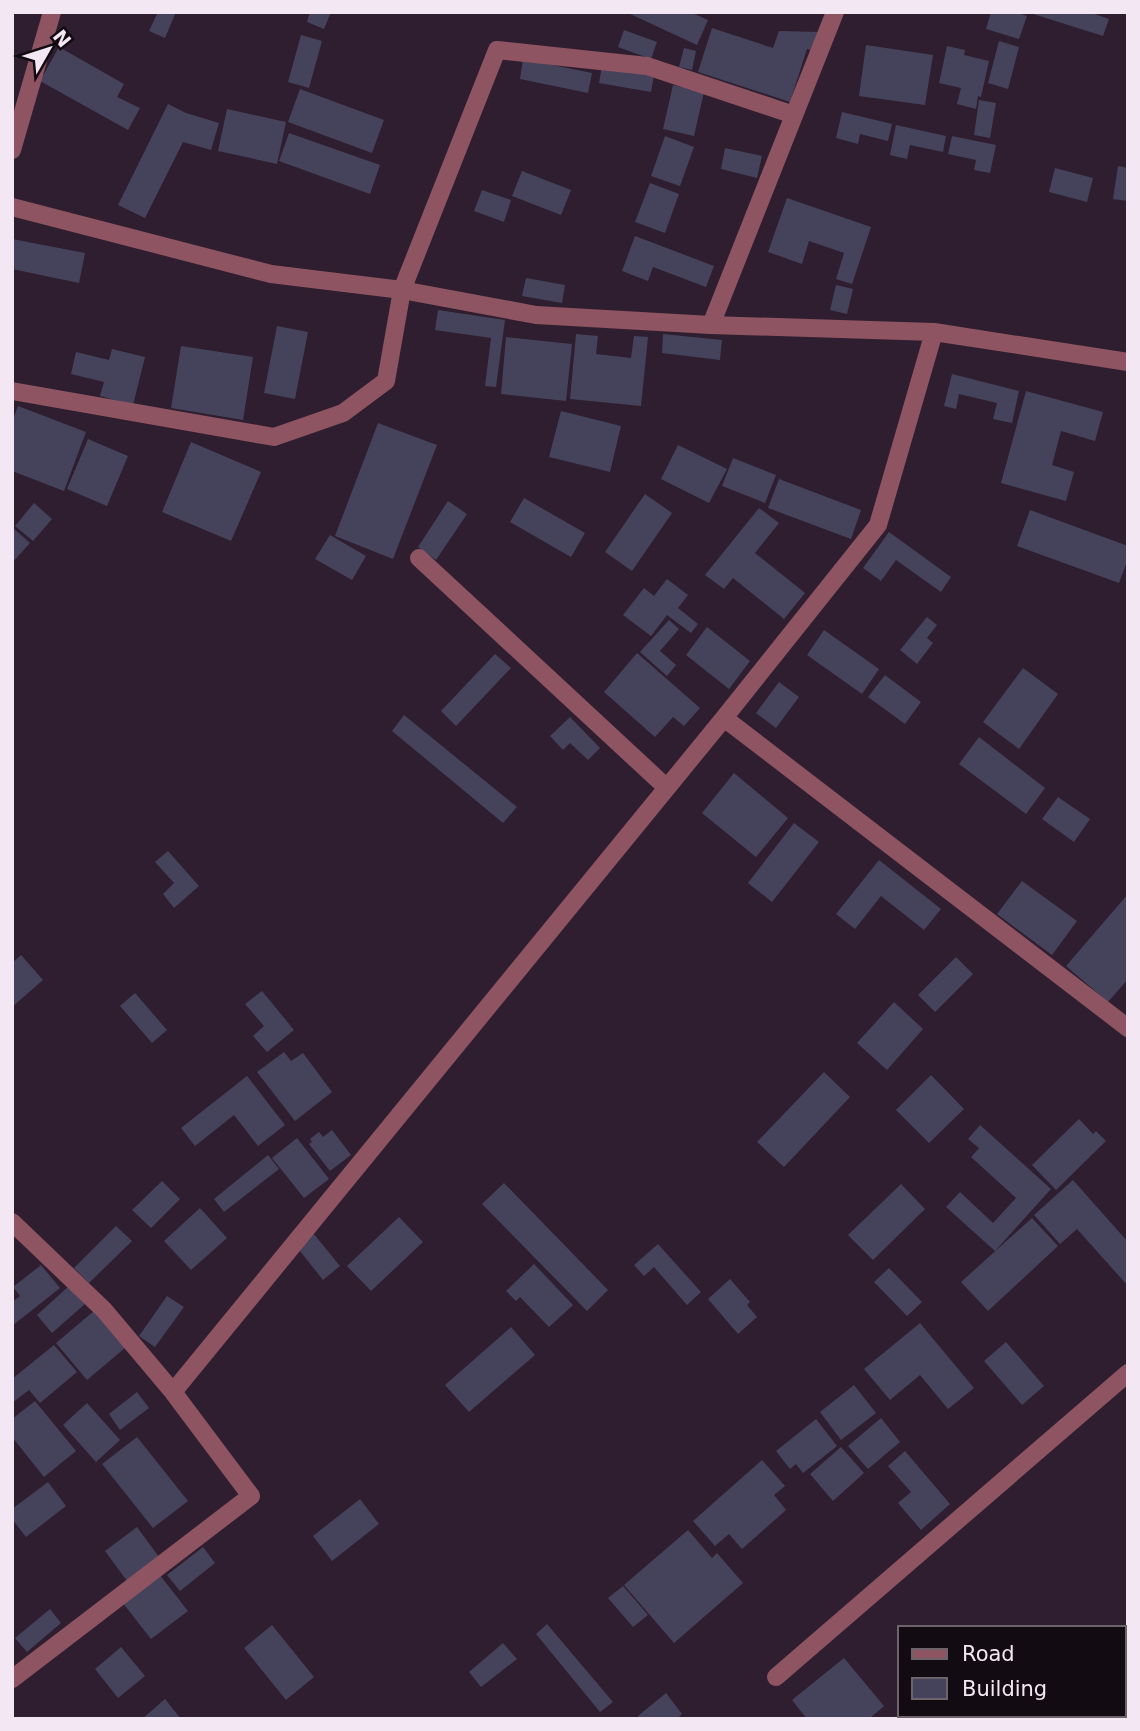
<svg xmlns="http://www.w3.org/2000/svg" width="1140" height="1731" viewBox="0 0 1140 1731" font-family="'DejaVu Sans',sans-serif">
<style>
.building{fill:#44435b}
.lines{fill:none;stroke-linecap:round;stroke-linejoin:round}
.minor{stroke:#8e5462;stroke-width:18}
</style>
<rect width="100%" height="100%" fill="#2f1e2f"/>
<!-- building -->
<path class="building" d="M 158,12 L 176,12 L 165,38 L 149,31 Z
M 310,12 L 331,12 L 324,29 L 307,22 Z
M 626,12 L 690,12 L 708,20 L 697,45 Z
M 991,12 L 1016,12 L 1027,16 L 1019,39 L 986,29 Z
M 1089,12 L 1109,19 L 1103,36 L 1030,13 Z
M 712,28 L 773,48 L 779,31 L 820,32 L 814,51 L 807,49 L 790,102 L 698,72 Z
M 624,30 L 657,42 L 651,59 L 618,47 Z
M 301,35 L 322,41 L 309,88 L 288,82 Z
M 999,41 L 1019,47 L 1008,89 L 988,83 Z
M 866,45 L 933,55 L 925,105 L 859,96 Z
M 947,46 L 965,50 L 964,55 L 989,61 L 981,97 L 978,96 L 976,109 L 957,104 L 961,88 L 939,83 Z
M 59,47 L 124,84 L 117,97 L 140,108 L 128,130 L 40,81 Z
M 684,48 L 696,51 L 692,70 L 679,67 Z
M 523,59 L 592,73 L 588,93 L 520,79 Z
M 602,66 L 654,75 L 651,92 L 599,83 Z
M 673,85 L 704,92 L 694,136 L 663,129 Z
M 300,89 L 384,120 L 372,153 L 288,122 Z
M 979,100 L 996,103 L 990,138 L 974,135 Z
M 168,104 L 186,113 L 219,123 L 211,150 L 183,142 L 145,218 L 118,205 Z
M 227,109 L 286,122 L 277,164 L 218,151 Z
M 842,112 L 892,124 L 888,141 L 860,134 L 858,144 L 836,138 Z
M 896,125 L 946,136 L 943,152 L 910,145 L 907,159 L 890,155 Z
M 289,133 L 380,165 L 370,194 L 279,161 Z
M 665,136 L 694,147 L 680,186 L 651,176 Z
M 952,136 L 996,145 L 990,173 L 974,170 L 976,160 L 948,154 Z
M 725,148 L 762,156 L 757,178 L 721,169 Z
M 1118,166 L 1128,168 L 1128,201 L 1113,199 Z
M 1055,168 L 1093,178 L 1087,202 L 1049,192 Z
M 522,171 L 571,190 L 561,215 L 512,196 Z
M 650,183 L 679,194 L 665,233 L 635,222 Z
M 482,190 L 511,200 L 504,222 L 474,211 Z
M 787,198 L 871,227 L 852,284 L 836,279 L 844,253 L 809,241 L 802,264 L 768,252 Z
M 635,236 L 714,266 L 706,287 L 653,267 L 648,281 L 622,271 Z
M 12,239 L 85,253 L 79,283 L 12,269 Z
M 526,278 L 565,285 L 562,303 L 522,296 Z
M 836,285 L 853,289 L 847,314 L 830,310 Z
M 438,310 L 505,320 L 496,387 L 485,386 L 491,338 L 435,330 Z
M 277,326 L 308,332 L 295,399 L 264,393 Z
M 576,334 L 598,336 L 596,354 L 631,358 L 634,336 L 648,337 L 641,406 L 570,399 Z
M 663,334 L 722,340 L 720,360 L 662,353 Z
M 506,337 L 572,344 L 566,401 L 501,394 Z
M 181,346 L 253,357 L 243,420 L 171,408 Z
M 112,349 L 145,357 L 133,405 L 100,396 L 104,382 L 71,374 L 76,352 L 109,360 Z
M 952,374 L 1019,391 L 1012,423 L 993,419 L 997,403 L 959,394 L 956,409 L 944,406 Z
M 1026,391 L 1103,412 L 1095,441 L 1061,431 L 1052,465 L 1074,472 L 1066,501 L 1001,483 Z
M 18,406 L 86,432 L 64,491 L 12,471 L 12,422 Z
M 561,411 L 621,426 L 610,472 L 549,457 Z
M 378,423 L 437,445 L 393,559 L 335,536 Z
M 88,439 L 128,456 L 107,506 L 67,489 Z
M 191,442 L 261,472 L 231,541 L 162,512 Z
M 678,445 L 727,469 L 709,503 L 661,479 Z
M 733,458 L 776,475 L 765,503 L 722,486 Z
M 779,479 L 861,510 L 851,539 L 768,508 Z
M 645,494 L 672,513 L 632,571 L 605,552 Z
M 524,498 L 585,533 L 571,557 L 510,522 Z
M 448,501 L 467,514 L 436,560 L 418,547 Z
M 34,503 L 52,519 L 33,541 L 15,526 Z
M 759,508 L 779,523 L 755,553 L 805,593 L 784,619 L 733,578 L 724,589 L 705,575 Z
M 1030,510 L 1128,546 L 1128,559 L 1119,583 L 1017,546 Z
M 12,527 L 30,543 L 12,563 Z
M 889,532 L 951,577 L 941,592 L 896,560 L 881,581 L 863,568 Z
M 330,535 L 366,556 L 352,580 L 315,559 Z
M 667,579 L 688,595 L 678,608 L 698,624 L 691,633 L 667,615 L 651,636 L 623,615 L 644,588 L 654,596 Z
M 927,617 L 937,625 L 927,638 L 933,643 L 917,664 L 900,650 Z
M 669,620 L 679,629 L 660,651 L 676,665 L 667,676 L 640,652 Z
M 707,627 L 750,661 L 729,689 L 686,655 Z
M 824,630 L 879,669 L 862,694 L 807,655 Z
M 637,653 L 700,708 L 684,726 L 673,717 L 655,737 L 604,692 Z
M 495,654 L 511,668 L 456,726 L 441,711 Z
M 1023,668 L 1058,694 L 1019,749 L 983,722 Z
M 885,675 L 921,702 L 905,724 L 868,697 Z
M 779,682 L 799,697 L 776,728 L 756,713 Z
M 404,715 L 517,807 L 503,823 L 392,731 Z
M 570,717 L 600,748 L 588,760 L 570,743 L 563,750 L 550,736 Z
M 979,737 L 1045,788 L 1026,814 L 959,764 Z
M 734,773 L 788,818 L 756,857 L 702,813 Z
M 1058,797 L 1090,819 L 1074,842 L 1042,819 Z
M 794,823 L 819,842 L 772,902 L 748,883 Z
M 168,851 L 199,886 L 174,908 L 163,894 L 174,883 L 155,862 Z
M 879,860 L 941,909 L 924,930 L 881,896 L 855,929 L 836,914 Z
M 1022,881 L 1077,921 L 1052,955 L 997,914 Z
M 1128,894 L 1128,979 L 1108,1002 L 1066,966 Z
M 21,955 L 43,980 L 12,1007 L 12,963 Z
M 956,957 L 973,974 L 935,1012 L 918,995 Z
M 262,991 L 294,1030 L 267,1052 L 253,1036 L 264,1026 L 245,1004 Z
M 135,993 L 167,1030 L 152,1043 L 120,1006 Z
M 894,1002 L 923,1029 L 887,1070 L 857,1043 Z
M 284,1052 L 291,1061 L 303,1053 L 332,1092 L 295,1121 L 257,1072 Z
M 824,1072 L 850,1097 L 784,1167 L 757,1142 Z
M 931,1075 L 964,1109 L 929,1143 L 896,1110 Z
M 247,1076 L 285,1125 L 258,1146 L 234,1115 L 195,1146 L 181,1128 Z
M 1079,1119 L 1093,1134 L 1096,1131 L 1106,1141 L 1056,1190 L 1032,1165 Z
M 980,1125 L 1051,1189 L 995,1251 L 946,1207 L 960,1192 L 993,1223 L 1016,1198 L 971,1157 L 979,1148 L 968,1139 Z
M 332,1130 L 351,1155 L 330,1171 L 309,1144 L 312,1142 L 310,1139 L 319,1132 L 323,1137 Z
M 297,1138 L 329,1179 L 304,1198 L 272,1158 Z
M 268,1155 L 279,1169 L 224,1212 L 214,1199 Z
M 1073,1180 L 1128,1242 L 1128,1286 L 1077,1229 L 1060,1244 L 1034,1215 Z
M 162,1181 L 180,1199 L 151,1228 L 132,1210 Z
M 504,1183 L 608,1290 L 587,1311 L 482,1204 Z
M 901,1184 L 925,1209 L 873,1260 L 848,1235 Z
M 200,1208 L 227,1238 L 191,1270 L 164,1241 Z
M 399,1217 L 423,1242 L 371,1291 L 347,1266 Z
M 1032,1218 L 1058,1246 L 988,1311 L 961,1282 Z
M 116,1226 L 132,1241 L 89,1283 L 74,1268 Z
M 313,1233 L 340,1266 L 323,1280 L 296,1246 Z
M 658,1244 L 701,1292 L 687,1305 L 654,1267 L 644,1276 L 634,1265 Z
M 534,1264 L 573,1305 L 549,1327 L 520,1297 L 516,1301 L 506,1291 Z
M 41,1265 L 60,1288 L 12,1326 L 12,1302 L 20,1296 L 13,1287 Z
M 889,1268 L 922,1302 L 907,1316 L 874,1282 Z
M 730,1279 L 750,1302 L 747,1305 L 757,1317 L 738,1334 L 708,1299 Z
M 69,1286 L 85,1304 L 52,1333 L 37,1315 Z
M 167,1296 L 184,1307 L 155,1347 L 139,1336 Z
M 94,1311 L 125,1348 L 87,1380 L 56,1343 Z
M 920,1323 L 974,1388 L 948,1409 L 920,1375 L 890,1400 L 864,1369 Z
M 511,1327 L 535,1355 L 469,1412 L 445,1385 Z
M 1006,1342 L 1044,1386 L 1022,1405 L 984,1361 Z
M 54,1345 L 77,1372 L 40,1403 L 29,1390 L 12,1403 L 12,1379 Z
M 854,1385 L 876,1413 L 841,1440 L 820,1412 Z
M 137,1392 L 149,1408 L 120,1430 L 109,1414 Z
M 35,1401 L 76,1451 L 44,1477 L 12,1437 L 12,1419 Z
M 87,1403 L 120,1440 L 96,1462 L 63,1425 Z
M 881,1418 L 900,1442 L 868,1469 L 848,1446 Z
M 816,1419 L 837,1446 L 803,1473 L 796,1464 L 790,1469 L 776,1451 Z
M 137,1437 L 188,1501 L 153,1528 L 102,1464 Z
M 841,1447 L 864,1473 L 833,1501 L 810,1474 Z
M 905,1451 L 950,1504 L 921,1530 L 898,1503 L 911,1492 L 888,1466 Z
M 762,1460 L 785,1486 L 774,1495 L 786,1510 L 742,1549 L 729,1534 L 715,1546 L 693,1521 Z
M 48,1482 L 66,1506 L 26,1537 L 12,1519 L 12,1509 Z
M 360,1499 L 379,1524 L 332,1561 L 313,1536 Z
M 137,1527 L 159,1557 L 127,1581 L 105,1551 Z
M 688,1530 L 712,1558 L 717,1553 L 743,1583 L 674,1643 L 624,1585 Z
M 203,1547 L 215,1563 L 180,1591 L 167,1575 Z
M 159,1574 L 188,1611 L 151,1639 L 122,1602 Z
M 623,1586 L 648,1615 L 633,1627 L 608,1598 Z
M 50,1609 L 61,1623 L 27,1652 L 15,1638 Z
M 547,1624 L 613,1702 L 600,1712 L 536,1634 Z
M 272,1625 L 314,1677 L 286,1700 L 244,1648 Z
M 503,1643 L 517,1659 L 481,1687 L 469,1672 Z
M 121,1647 L 145,1676 L 118,1698 L 95,1669 Z
M 844,1658 L 884,1706 L 869,1719 L 807,1719 L 792,1700 Z
M 1124,1688 L 1128,1693 L 1128,1719 L 1116,1719 L 1113,1715 L 1124,1715 Z
M 666,1693 L 682,1714 L 677,1719 L 640,1719 L 638,1716 Z
M 165,1699 L 181,1719 L 142,1719 Z
M 1050,1715 L 1107,1715 L 1102,1719 L 1045,1719 Z"/>
<g class="lines">
<!-- minor -->
<path class="minor" d="M 12,150 L 52,12
M 12,207 L 271,274 L 402,290 L 536,315 L 711,325 L 934,332 L 1128,362
M 711,325 L 835,12
M 12,391 L 274,437 L 343,413 L 386,381 L 402,290 L 497,50 L 647,66 L 794,115
M 419,558 L 667,788
M 724,718 L 1128,1028
M 12,1222 L 104,1310 L 173,1392
M 776,1677 L 1128,1373
M 12,1679 L 251,1496 L 173,1392 L 724,718 L 878,525 L 934,332"/>
</g>
<!-- border -->
<rect width="1140" height="1731" fill="none" stroke="#f3e7f3" stroke-width="28"/>
<!-- legend -->
<rect x="898" y="1626" width="228" height="91" fill="#120b12" stroke="#6c636c" stroke-width="2"/>
<rect x="912" y="1649" width="35" height="10" fill="#8e5462" stroke="#6c636c" stroke-width="2"/>
<text x="962" y="1661" font-size="21" fill="#f3e7f3">Road</text>
<rect x="912" y="1678" width="35" height="21" fill="#44435b" stroke="#6c636c" stroke-width="2"/>
<text x="962" y="1696" font-size="21" fill="#f3e7f3">Building</text>
<!-- north arrow -->
<g transform="translate(49 49) rotate(51)" stroke="#120b12" stroke-width="5" paint-order="stroke">
<path d="M0-5L12 26L0 18L-12 26Z" fill="#f3e7f3"/>
<text y="-10" font-size="19" font-weight="bold" text-anchor="middle" fill="#f3e7f3">N</text>
</g>
</svg>
